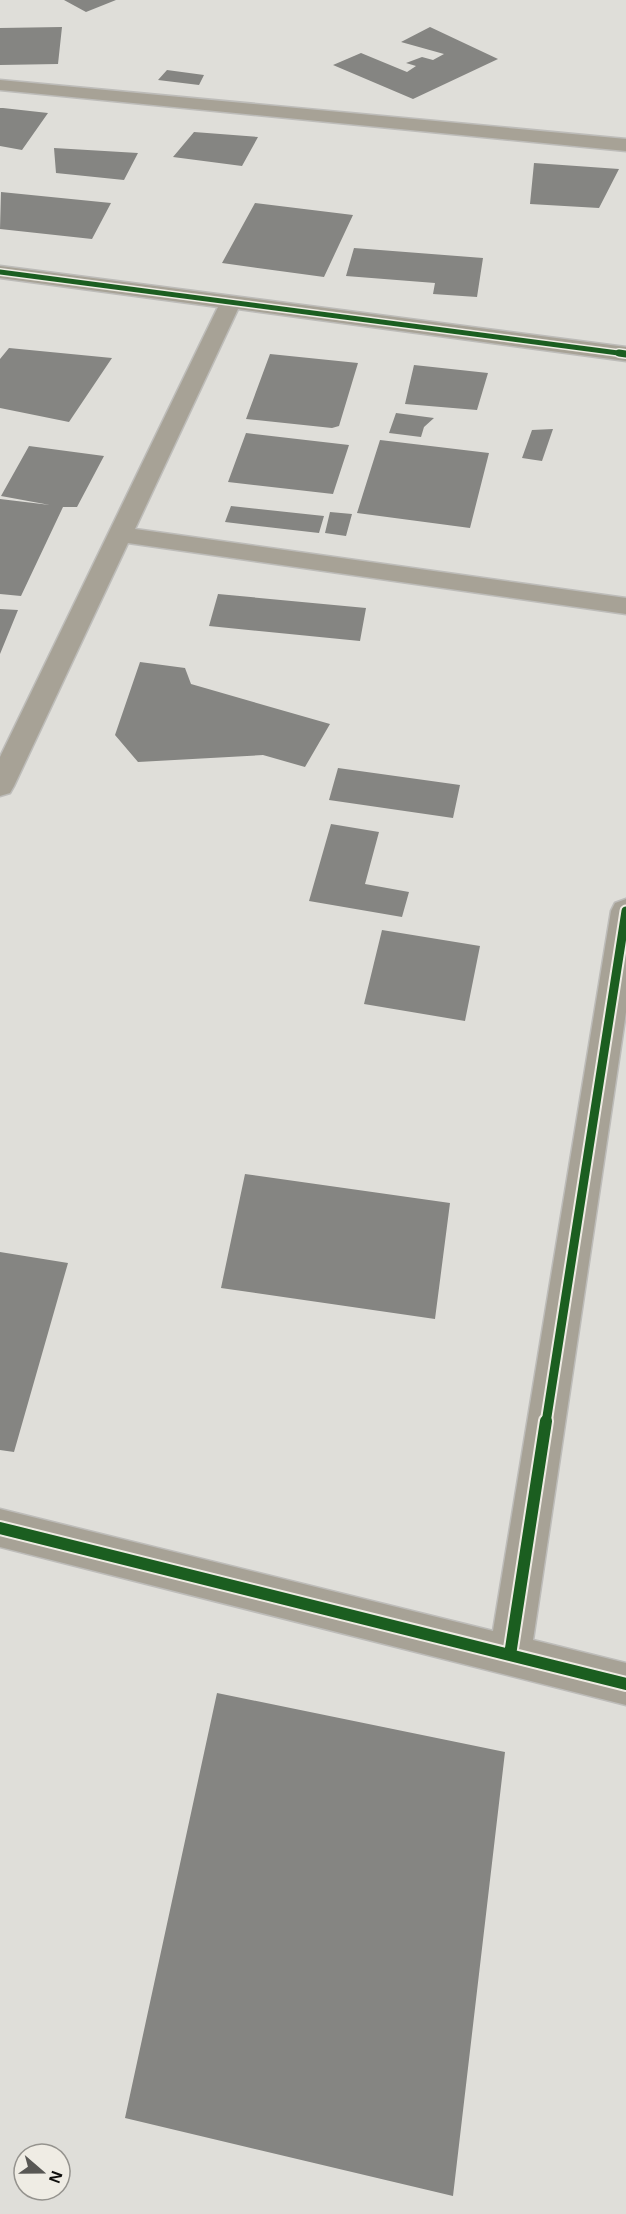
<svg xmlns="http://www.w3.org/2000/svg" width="626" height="2214" viewBox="0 0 626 2214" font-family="Arial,sans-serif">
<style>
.building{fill:#858582}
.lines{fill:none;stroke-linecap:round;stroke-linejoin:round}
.minor-casing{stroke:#bdbcb9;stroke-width:3}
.minor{fill:#a7a296;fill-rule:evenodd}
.cycleway-far3-casing{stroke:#efece4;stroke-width:8}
.cycleway-far2-casing{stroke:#efece4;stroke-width:10}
.cycleway-far1-casing{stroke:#efece4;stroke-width:13}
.cycleway-casing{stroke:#efece4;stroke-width:16}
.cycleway-far3{stroke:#1b5e20;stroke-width:5}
.cycleway-far2{stroke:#1b5e20;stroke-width:7}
.cycleway-far1{stroke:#1b5e20;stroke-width:9}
.cycleway{stroke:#1b5e20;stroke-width:12}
</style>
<rect width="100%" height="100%" fill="#dfded9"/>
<!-- building -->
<path class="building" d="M 64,0 L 116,0 L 86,12 Z
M 62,27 L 58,64 L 0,65 L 0,28 Z
M 430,27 L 498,59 L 413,99 L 333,65 L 361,53 L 407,72 L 416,66 L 406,63 L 422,57 L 433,60 L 444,54 L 401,42 Z
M 167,70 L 204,75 L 199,85 L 158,80 Z
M 0,108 L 3,108 L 48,113 L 22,150 L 0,146 Z
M 194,132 L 258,137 L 242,166 L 173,157 Z
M 54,148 L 138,153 L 124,180 L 56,173 Z
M 534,163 L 619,169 L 599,208 L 530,204 Z
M 1,192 L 111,203 L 92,239 L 0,229 Z
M 255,203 L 353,215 L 324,277 L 222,263 Z
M 354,248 L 483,258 L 477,297 L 433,294 L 435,283 L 346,276 Z
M 9,348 L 112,358 L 69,422 L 0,408 L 0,359 Z
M 270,354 L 358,363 L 339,426 L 332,428 L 246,419 Z
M 414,365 L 488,373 L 477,410 L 405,404 Z
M 396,413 L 434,418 L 424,427 L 421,437 L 389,433 Z
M 553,429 L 542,461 L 522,458 L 532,430 Z
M 246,433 L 349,445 L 333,494 L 228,482 Z
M 380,440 L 489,453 L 470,528 L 357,513 Z
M 29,446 L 104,456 L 77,507 L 63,507 L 21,596 L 0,594 L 0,499 L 50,505 L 1,496 Z
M 231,506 L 324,516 L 319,533 L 225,522 Z
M 330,512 L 352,514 L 346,536 L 325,533 Z
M 218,594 L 366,608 L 360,641 L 209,626 Z
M 0,609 L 18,610 L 0,654 Z
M 140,662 L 185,668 L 191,684 L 330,724 L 305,767 L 263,755 L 138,762 L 115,735 Z
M 338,768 L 460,785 L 453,818 L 329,800 Z
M 331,824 L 379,832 L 365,884 L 409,892 L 402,917 L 309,901 Z
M 382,930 L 480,946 L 465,1021 L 364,1004 Z
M 245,1174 L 450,1203 L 435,1319 L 221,1288 Z
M 0,1252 L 68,1263 L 14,1452 L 0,1450 Z
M 217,1693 L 505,1752 L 453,2196 L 125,2118 Z"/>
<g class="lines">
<defs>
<path id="minor" d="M 0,80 L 626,139 L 626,151 L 0,90 Z
M 0,266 L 626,347 L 626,361 L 238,309 L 135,529 L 626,598 L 626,614 L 128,543 L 14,786 L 10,793 L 0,796 L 0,757 L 218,307 L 0,278 Z
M 626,899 L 626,1012 L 533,1640 L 626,1663 L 626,1705 L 0,1547 L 0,1509 L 493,1631 L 611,911 L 615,903 Z"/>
</defs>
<!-- minor casing -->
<use href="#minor" class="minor-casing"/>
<!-- minor -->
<use href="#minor" class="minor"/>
<defs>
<path id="cycleway-far3" d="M 0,272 L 626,354"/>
<path id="cycleway-far2" d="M 619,353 L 626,354"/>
<path id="cycleway-far1" d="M 546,1423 L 626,911"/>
<path id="cycleway" d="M 0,1528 L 626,1684
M 510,1655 L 546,1421"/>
</defs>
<!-- cycleway-far3 casing -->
<use href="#cycleway-far3" class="cycleway-far3-casing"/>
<!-- cycleway-far2 casing -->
<use href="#cycleway-far2" class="cycleway-far2-casing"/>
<!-- cycleway-far1 casing -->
<use href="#cycleway-far1" class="cycleway-far1-casing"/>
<!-- cycleway casing -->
<use href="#cycleway" class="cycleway-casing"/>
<!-- cycleway-far3 -->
<use href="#cycleway-far3" class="cycleway-far3"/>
<!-- cycleway-far2 -->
<use href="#cycleway-far2" class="cycleway-far2"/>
<!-- cycleway-far1 -->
<use href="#cycleway-far1" class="cycleway-far1"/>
<!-- cycleway -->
<use href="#cycleway" class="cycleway"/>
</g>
<!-- north arrow -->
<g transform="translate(42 2172) rotate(110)"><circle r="28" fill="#efece4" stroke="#95938e" stroke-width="1.5"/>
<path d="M0-4.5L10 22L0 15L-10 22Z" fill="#585754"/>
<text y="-9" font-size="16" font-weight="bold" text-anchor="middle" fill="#0f0e0c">N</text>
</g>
</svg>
